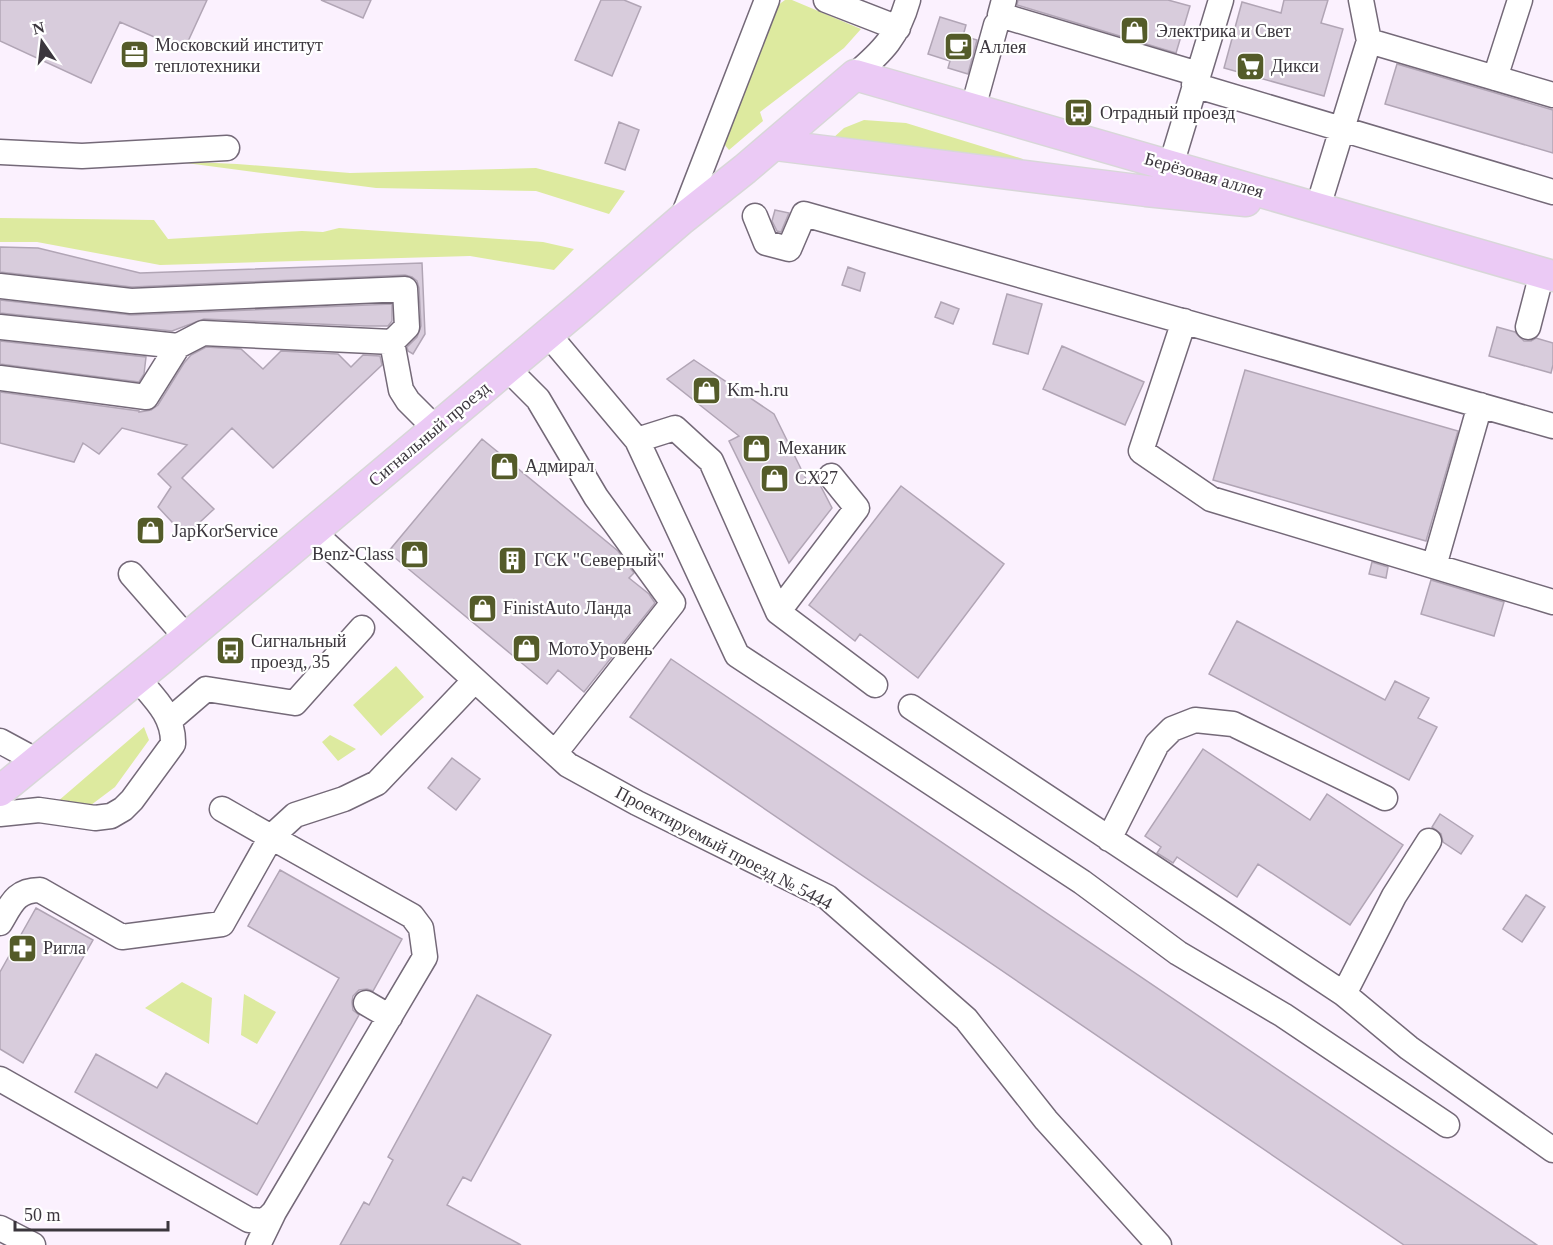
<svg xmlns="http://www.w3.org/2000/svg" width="1553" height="1245" viewBox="0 0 1553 1245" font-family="Georgia,serif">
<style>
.green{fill:#ddea9f}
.building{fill:#d8ccdc;stroke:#b1a5b5;stroke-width:1.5}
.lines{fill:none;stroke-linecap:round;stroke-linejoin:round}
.minor-casing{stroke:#746978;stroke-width:27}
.major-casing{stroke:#d8d7d8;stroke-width:33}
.minor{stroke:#fff;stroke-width:24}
.major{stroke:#ebcaf5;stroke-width:30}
.labels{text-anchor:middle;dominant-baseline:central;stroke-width:4.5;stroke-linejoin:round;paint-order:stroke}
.poi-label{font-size:18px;fill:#3b363d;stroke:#fff;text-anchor:start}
.street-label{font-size:18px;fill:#3b363d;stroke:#fff}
</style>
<rect width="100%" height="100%" fill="#fbf1fe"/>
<!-- green -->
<path class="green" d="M 785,0 L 792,0 L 861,29 L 844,48 L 760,112 L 763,121 L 729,150 L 724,144 L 773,13 L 778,5 Z
M 864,120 L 906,123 L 1023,159 L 1022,164 L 832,139 L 844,128 Z
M 171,161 L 237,164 L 350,173 L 536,168 L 625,191 L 609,214 L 536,191 L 376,188 Z
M 0,218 L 154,220 L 168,239 L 302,231 L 323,232 L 339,228 L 543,242 L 574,249 L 554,270 L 470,256 L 160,265 L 37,242 L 0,242 Z
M 396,666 L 424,697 L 381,736 L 353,705 Z
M 144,727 L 149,740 L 115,787 L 87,808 L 57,802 Z
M 330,735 L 356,749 L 338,761 L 322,742 Z
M 182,982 L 212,998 L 209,1044 L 145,1008 Z
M 244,994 L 276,1012 L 257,1044 L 241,1035 Z"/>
<!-- building -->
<path class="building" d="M 0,0 L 207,0 L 184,50 L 120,22 L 91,83 L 0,41 Z
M 321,0 L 371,0 L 363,18 Z
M 601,0 L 624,0 L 641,7 L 612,76 L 575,60 Z
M 1018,0 L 1168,0 L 1190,6 L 1176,53 L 1017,5 Z
M 1284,0 L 1328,0 L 1321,23 L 1343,29 L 1324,96 L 1224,68 L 1242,2 L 1281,13 Z
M 940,17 L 966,25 L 963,36 L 977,40 L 968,74 L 948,68 L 950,61 L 928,54 Z
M 1397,64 L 1553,110 L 1553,153 L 1385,104 Z
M 619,122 L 639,130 L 625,170 L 605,163 Z
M 775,210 L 789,213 L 781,232 L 777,231 L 772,221 Z
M 0,247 L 38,248 L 140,273 L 422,263 L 425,334 L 413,354 L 408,351 L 407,347 L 417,337 L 421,326 L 419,288 L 417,281 L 412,277 L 405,275 L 132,287 L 0,272 Z
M 848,267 L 865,273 L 860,291 L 842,285 Z
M 1007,294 L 1042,304 L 1028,354 L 993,344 Z
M 0,300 L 131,315 L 392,304 L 392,321 L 388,326 L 364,326 L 204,319 L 172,331 L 0,313 Z
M 941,302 L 959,309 L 953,324 L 935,317 Z
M 1497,327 L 1515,332 L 1524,341 L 1531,341 L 1536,338 L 1553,343 L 1553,365 L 1551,373 L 1489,356 Z
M 0,341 L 146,357 L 144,374 L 139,382 L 0,364 Z
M 1062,346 L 1144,382 L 1125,425 L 1043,389 Z
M 206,347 L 241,349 L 263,369 L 281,351 L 338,354 L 351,367 L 363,355 L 380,356 L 382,365 L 273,468 L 232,428 L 182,478 L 214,509 L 185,536 L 158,507 L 171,487 L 158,474 L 187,445 L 122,428 L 99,454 L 83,443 L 74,462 L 0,443 L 0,392 L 139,411 L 139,412 L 151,410 L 158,405 L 184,363 L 191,355 Z
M 694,360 L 774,414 L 808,483 L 817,479 L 832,508 L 789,563 L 729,441 L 739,436 L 667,379 Z
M 1245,370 L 1458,431 L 1426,541 L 1213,480 Z
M 482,439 L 618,551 L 634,573 L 629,578 L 649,594 L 655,603 L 584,692 L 558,670 L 547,684 L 388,552 Z
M 901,486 L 1004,564 L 918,678 L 860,634 L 855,641 L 809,605 Z
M 1372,562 L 1388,567 L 1386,578 L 1369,574 Z
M 1431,580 L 1504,602 L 1494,636 L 1421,614 Z
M 1237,621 L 1385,700 L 1395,681 L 1429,698 L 1418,718 L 1437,727 L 1409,780 L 1209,674 Z
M 671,659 L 1537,1245 L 1404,1245 L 630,717 Z
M 1203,749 L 1310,820 L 1327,794 L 1403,845 L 1350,925 L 1258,864 L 1237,897 L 1177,857 L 1173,863 L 1157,853 L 1161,847 L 1145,836 Z
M 452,758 L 480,779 L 456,810 L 428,788 Z
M 1440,814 L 1473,836 L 1461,854 L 1443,842 L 1441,834 L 1432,827 Z
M 280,870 L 402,939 L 373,991 L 367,989 L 359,990 L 353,996 L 352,1002 L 353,1010 L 359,1015 L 257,1195 L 75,1092 L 96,1054 L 157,1088 L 166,1073 L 257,1124 L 339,978 L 248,926 Z
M 1526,895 L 1545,907 L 1522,942 L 1503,929 Z
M 36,908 L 93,940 L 23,1063 L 0,1049 L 0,972 Z
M 477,995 L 551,1035 L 471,1181 L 463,1177 L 447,1205 L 521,1245 L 340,1245 L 364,1202 L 369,1205 L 393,1160 L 388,1157 Z"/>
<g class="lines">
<defs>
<path id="minor" d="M 826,0 L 898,28
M 1004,0 L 1000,15 L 1198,74
M 1369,41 L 1553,95
M 855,75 C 883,51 898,36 908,0
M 1495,78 L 1520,0
M 1194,85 L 1553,192
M 973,108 L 996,25
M 0,152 L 82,156 L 227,148
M 1171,165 L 1221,0
M 1318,207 L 1369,41 L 1361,0
M 755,216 L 766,243 L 789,249 L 804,214 L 1553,426
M 682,219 L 767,0
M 0,286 L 131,301 L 405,289 L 407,327 L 392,342 L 203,333 L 178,346 L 0,327
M 1184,321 L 1141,451 L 1211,499 L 1553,602
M 1528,327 L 1542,273
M 548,334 L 637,440 L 737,655 L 1082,882 L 1178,953 L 1283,1015 L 1447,1125
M 392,342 L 401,390 L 408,401 L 435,428
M 507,368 L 538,399 L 596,497 L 673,603 L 555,753
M 0,378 L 146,397 L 178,346
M 637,440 L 675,428 L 711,461 L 778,612 L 875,685
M 312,531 L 568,765 L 637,803 L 827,897 L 966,1019 L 1046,1120 L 1159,1245
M 1434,566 L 1480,405
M 131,574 L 187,638
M 778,612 L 857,508 L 831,476
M 911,707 L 1344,994 L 1409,1048 L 1553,1150
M 170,720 L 206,689 L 295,703 L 362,628
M 0,741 L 37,761
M 222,809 L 271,837 L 295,815 L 344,799 L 377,783 L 475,680
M 0,814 L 39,810 L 95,818 L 111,816 L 123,809 L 132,800 L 173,744 C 174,716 155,699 138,679
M 1109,839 L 1157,744 L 1172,729 L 1195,720 L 1233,724 L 1385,798
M 0,923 C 11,905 15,890 40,890 L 122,937 L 222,924 L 271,837 L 412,916 L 421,928 L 425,957 L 274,1212 L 265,1221 L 249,1220 L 0,1079
M 1344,994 L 1394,896 L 1429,841
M 366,1003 L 390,1017
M 0,1228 L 33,1245
M 258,1245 L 274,1212"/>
<path id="major" d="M 775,145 L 1146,191 L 1246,201
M 0,791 L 165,656 L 579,308 L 682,219 L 745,169 L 855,75 L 1553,276"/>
</defs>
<!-- minor casing -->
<use href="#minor" class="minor-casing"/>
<!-- major casing -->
<use href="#major" class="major-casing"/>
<!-- minor -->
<use href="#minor" class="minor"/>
<!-- major -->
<use href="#major" class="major"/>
</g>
<!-- icons -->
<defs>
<symbol id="shop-square" viewBox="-11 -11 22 22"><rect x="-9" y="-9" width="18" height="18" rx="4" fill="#545b29" stroke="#fff"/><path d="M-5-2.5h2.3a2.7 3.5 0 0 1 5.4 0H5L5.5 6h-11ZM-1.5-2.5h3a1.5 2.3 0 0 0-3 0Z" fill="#fff"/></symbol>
<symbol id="cafe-square" viewBox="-11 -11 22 22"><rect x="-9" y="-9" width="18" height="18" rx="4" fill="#545b29" stroke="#fff"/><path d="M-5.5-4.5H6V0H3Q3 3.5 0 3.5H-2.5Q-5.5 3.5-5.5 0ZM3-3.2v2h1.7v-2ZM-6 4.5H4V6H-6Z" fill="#fff"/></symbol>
<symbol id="office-square" viewBox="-11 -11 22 22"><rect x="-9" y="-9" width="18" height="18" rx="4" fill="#545b29" stroke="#fff"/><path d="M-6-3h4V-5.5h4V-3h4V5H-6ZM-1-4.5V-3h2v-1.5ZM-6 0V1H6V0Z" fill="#fff"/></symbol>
<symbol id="supermarket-square" viewBox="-11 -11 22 22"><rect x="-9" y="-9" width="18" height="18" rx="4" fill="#545b29" stroke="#fff"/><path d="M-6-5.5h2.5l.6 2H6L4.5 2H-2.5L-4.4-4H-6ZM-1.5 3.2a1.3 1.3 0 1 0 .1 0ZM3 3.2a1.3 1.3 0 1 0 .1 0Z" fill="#fff"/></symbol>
<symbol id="bus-square" viewBox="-11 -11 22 22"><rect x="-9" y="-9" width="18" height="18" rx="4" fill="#545b29" stroke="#fff"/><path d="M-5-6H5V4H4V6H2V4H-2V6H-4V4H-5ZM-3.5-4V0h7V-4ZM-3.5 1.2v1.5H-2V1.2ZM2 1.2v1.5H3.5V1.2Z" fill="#fff"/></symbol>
<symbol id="building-square" viewBox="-11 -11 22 22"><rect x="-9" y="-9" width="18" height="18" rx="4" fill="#545b29" stroke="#fff"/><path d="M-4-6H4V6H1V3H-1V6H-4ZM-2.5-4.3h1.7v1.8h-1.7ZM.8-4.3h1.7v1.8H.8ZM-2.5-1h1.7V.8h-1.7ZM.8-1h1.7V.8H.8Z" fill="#fff"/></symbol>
<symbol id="pharmacy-square" viewBox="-11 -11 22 22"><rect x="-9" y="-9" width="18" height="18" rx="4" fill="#545b29" stroke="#fff"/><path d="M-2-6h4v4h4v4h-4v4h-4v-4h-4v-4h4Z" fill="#fff"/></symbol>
</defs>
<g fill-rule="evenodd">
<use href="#shop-square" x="1118" y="14" width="33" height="33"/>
<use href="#cafe-square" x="942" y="30" width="33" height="33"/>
<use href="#office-square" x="118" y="38" width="33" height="33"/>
<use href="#supermarket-square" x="1234" y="50" width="33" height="33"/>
<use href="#bus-square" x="1062" y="96" width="33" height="33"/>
<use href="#shop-square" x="690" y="374" width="33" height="33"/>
<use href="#shop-square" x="740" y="432" width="33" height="33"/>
<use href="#shop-square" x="488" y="450" width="33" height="33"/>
<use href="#shop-square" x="758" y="462" width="33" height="33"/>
<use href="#shop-square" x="134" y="514" width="33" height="33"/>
<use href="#shop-square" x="398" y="538" width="33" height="33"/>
<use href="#building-square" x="496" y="544" width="33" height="33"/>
<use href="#shop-square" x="466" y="592" width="33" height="33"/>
<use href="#shop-square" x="510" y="632" width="33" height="33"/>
<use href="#bus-square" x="214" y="634" width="33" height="33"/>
<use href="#pharmacy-square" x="6" y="932" width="33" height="33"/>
</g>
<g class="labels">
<!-- poi labels -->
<g class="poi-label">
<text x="1156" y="31">Электрика и Свет</text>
<text x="155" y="45">Московский институт<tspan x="155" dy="21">теплотехники</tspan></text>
<text x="979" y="47">Аллея</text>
<text x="1271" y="66">Дикси</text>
<text x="1100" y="113">Отрадный проезд</text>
<text x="727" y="390">Km-h.ru</text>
<text x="778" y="448">Механик</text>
<text x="525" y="466">Адмирал</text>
<text x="795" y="478">CX27</text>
<text x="172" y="531">JapKorService</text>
<text x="394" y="554" text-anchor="end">Benz-Class</text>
<text x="534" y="560">ГСК "Северный"</text>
<text x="503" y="608">FinistAuto Ланда</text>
<text x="251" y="641">Сигнальный<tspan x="251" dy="21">проезд, 35</tspan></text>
<text x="548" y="649">МотоУровень</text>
<text x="43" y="948">Ригла</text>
</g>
<!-- street labels -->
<g class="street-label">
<text transform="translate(1204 175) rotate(16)">Берёзовая аллея</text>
<text transform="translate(429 434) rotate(-40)">Сигнальный проезд</text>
<text transform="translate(724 848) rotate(28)">Проектируемый проезд № 5444</text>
</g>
</g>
<!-- north arrow -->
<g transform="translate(42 42) rotate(346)" stroke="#ffffff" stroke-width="4.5" paint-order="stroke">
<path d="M0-4.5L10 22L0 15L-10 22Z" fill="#3b363d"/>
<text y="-9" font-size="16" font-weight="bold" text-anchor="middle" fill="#3b363d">N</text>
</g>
<!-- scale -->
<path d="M15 1221v9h153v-9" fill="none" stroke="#3b363d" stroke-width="3"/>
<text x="24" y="1221" font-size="18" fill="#3b363d" stroke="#ffffff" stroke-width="4.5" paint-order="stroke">50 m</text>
</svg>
